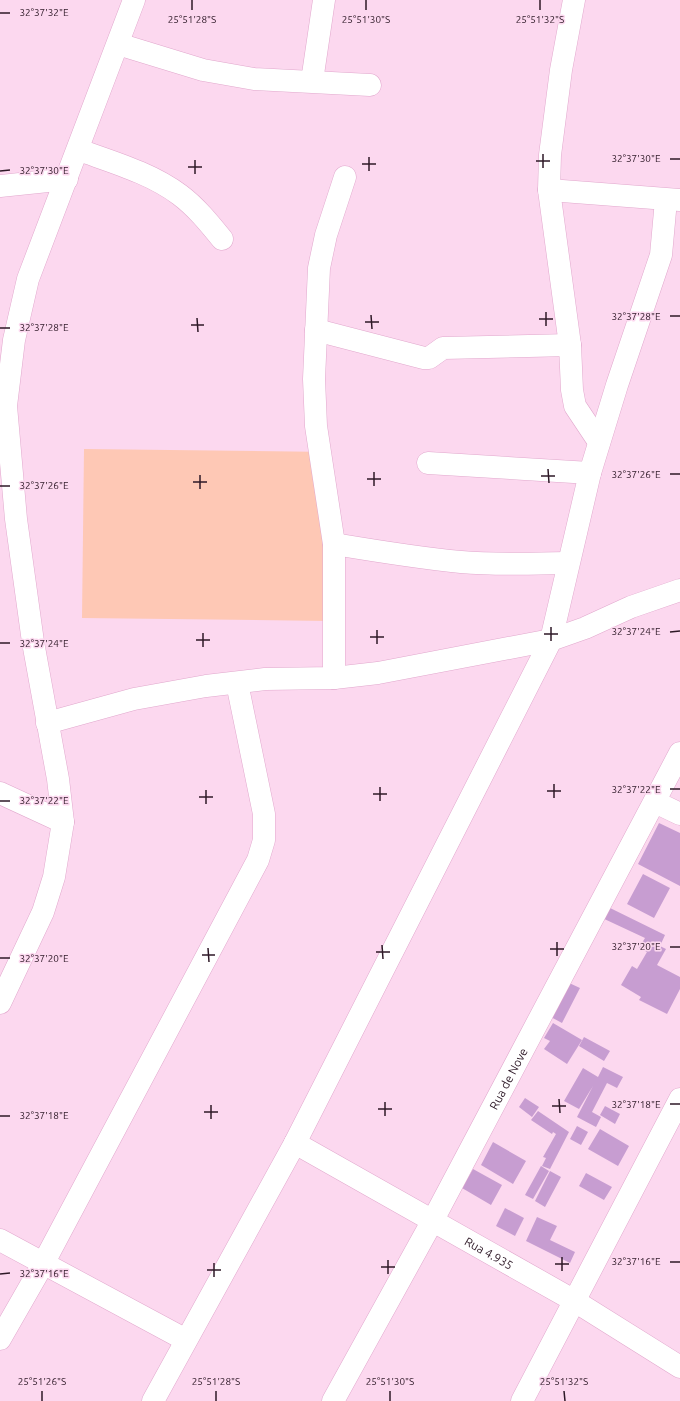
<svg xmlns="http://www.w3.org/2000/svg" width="680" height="1401" viewBox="0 0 680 1401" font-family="Ubuntu,sans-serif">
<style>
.green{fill:#fec8b5}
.building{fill:#c79dd1}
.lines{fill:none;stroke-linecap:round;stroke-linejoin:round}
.street-casing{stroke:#e1a8cd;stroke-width:23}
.street{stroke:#fff;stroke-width:22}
.ticks{fill:none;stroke:#2e1927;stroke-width:1.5}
.labels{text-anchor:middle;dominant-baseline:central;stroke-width:3;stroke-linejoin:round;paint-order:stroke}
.street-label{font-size:12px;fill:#2e1927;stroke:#fcd8ef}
.ticks-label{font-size:10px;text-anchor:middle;fill:#2e1927;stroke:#fcd8ef;stroke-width:3;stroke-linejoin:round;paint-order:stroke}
</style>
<rect width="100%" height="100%" fill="#fcd8ef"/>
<!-- green -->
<path class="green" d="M 84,449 L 331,452 L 329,621 L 82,618 Z"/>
<!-- building -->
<path class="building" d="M 659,823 L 680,833 L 680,886 L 638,864 Z
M 643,874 L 670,888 L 654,918 L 627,904 Z
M 606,906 L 665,935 L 660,946 L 666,949 L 657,965 L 680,977 L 680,989 L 667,1014 L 639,1000 L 641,997 L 621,985 L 632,966 L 637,969 L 647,952 L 639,948 L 645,938 L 600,917 Z
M 567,982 L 580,988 L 562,1023 L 549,1016 Z
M 553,1023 L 582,1040 L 567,1064 L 544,1049 L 550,1041 L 544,1038 Z
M 584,1037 L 610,1051 L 604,1061 L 579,1046 Z
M 603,1067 L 623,1077 L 617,1088 L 607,1083 L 592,1112 L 601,1117 L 596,1127 L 577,1117 L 593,1086 L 579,1109 L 564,1101 L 583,1068 L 598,1077 Z
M 525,1098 L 539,1107 L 532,1117 L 519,1107 Z
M 605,1106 L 620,1114 L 615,1124 L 600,1115 Z
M 538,1111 L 569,1132 L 550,1169 L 542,1166 L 546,1158 L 543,1157 L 556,1134 L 553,1132 L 552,1134 L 531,1120 Z
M 577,1126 L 588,1132 L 581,1145 L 570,1139 Z
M 600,1129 L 629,1146 L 618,1166 L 588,1149 Z
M 493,1142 L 526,1161 L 513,1184 L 481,1165 Z
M 541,1166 L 549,1171 L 533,1199 L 525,1195 Z
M 473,1169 L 502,1185 L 491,1205 L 462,1188 Z
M 550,1171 L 561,1177 L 545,1207 L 535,1201 Z
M 586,1173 L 612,1187 L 604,1200 L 579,1186 Z
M 505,1208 L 524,1218 L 515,1236 L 496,1226 Z
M 537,1217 L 557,1226 L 550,1240 L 575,1252 L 570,1263 L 526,1241 Z"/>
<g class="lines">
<defs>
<g id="street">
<path d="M 574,0 L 561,70 L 550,155 L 549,190 L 570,345 L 572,390 L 575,406 L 599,442"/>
<path d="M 118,44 L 203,70 L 254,79 L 370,85"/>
<path d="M 312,81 L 324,0"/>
<path d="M 79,150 C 112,162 151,173 180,195 C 196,207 209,223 222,239"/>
<path d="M 0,186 L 67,179"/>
<path d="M 549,190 L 680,200"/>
<path d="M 316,330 L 424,358 L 429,358 L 443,348 L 570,345"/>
<path d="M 428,463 L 590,473"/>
<path d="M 334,544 C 376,551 418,558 461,562 C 496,565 532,564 568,563"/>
<path d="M 334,678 L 334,544 L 316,426 L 314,379 L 319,268 L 326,235 L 345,177"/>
<path d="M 47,723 L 134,699 L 206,686 L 265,679 L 334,678 L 378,673 L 551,640 L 585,628 L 631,607 L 680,590"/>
<path d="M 0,793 L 63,822"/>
<path d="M 655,802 L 680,814"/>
<path d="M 0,1003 L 43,912 L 54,877 L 63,822 L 58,779 L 33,642 L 16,519 L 6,406 L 14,340 L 28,279 L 134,0"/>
<path id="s1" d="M 295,1143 L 573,1300 L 680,1367"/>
<path d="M 0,1240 L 186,1340"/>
<path d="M 0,1339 L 43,1264 L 258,860 L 264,840 L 264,814 L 237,683"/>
<path d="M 153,1401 L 295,1143 L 551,640 L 590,473 L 617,385 L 661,255 L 666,200"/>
<path id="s2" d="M 333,1401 L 433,1220 L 680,753"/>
<path d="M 522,1401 L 680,1099"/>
</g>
</defs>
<!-- street casing -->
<use href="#street" class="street-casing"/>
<!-- street -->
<use href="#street" class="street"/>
</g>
<!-- ticks -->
<path class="ticks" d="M 192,0 L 192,10M 366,0 L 366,10M 540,0 L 540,10M 0,13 L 10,13M 543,154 L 543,168M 369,157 L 369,171M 670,159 L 680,159M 195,160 L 195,174M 536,161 L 550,161M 362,164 L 376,164M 188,167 L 202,167M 0,171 L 10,170M 546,312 L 546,326M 371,315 L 372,329M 670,316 L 680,316M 197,318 L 198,332M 539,319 L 553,319M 365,322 L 379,322M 191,325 L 204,325M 0,328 L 10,328M 548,469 L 549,483M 374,472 L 374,486M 670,474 L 680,474M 200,475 L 200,489M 541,476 L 555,476M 367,479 L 381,479M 193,482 L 207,482M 0,486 L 10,486M 551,627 L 551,641M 377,630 L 377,644M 670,632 L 680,631M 203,633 L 203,647M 544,634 L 558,634M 370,637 L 384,637M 196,640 L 210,640M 0,643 L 10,643M 554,784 L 554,798M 380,787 L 380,801M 670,789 L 680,789M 206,790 L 206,804M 547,791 L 561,791M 373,794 L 387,794M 199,797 L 213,797M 0,801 L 10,801M 557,942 L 557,956M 382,945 L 383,959M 670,947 L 680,947M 208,948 L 209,962M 550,949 L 564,949M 376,952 L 390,952M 202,955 L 215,955M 0,958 L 10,958M 559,1099 L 560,1113M 385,1102 L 385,1116M 670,1104 L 680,1104M 211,1105 L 211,1119M 552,1106 L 566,1106M 378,1109 L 392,1109M 204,1112 L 218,1112M 0,1116 L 10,1116M 562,1257 L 562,1271M 388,1260 L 388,1274M 670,1262 L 680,1262M 214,1263 L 214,1277M 555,1264 L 569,1264M 381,1267 L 395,1267M 207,1270 L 221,1270M 0,1274 L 10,1273M 42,1391 L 42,1401M 216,1391 L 216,1401M 390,1391 L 390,1401M 564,1391 L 565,1401"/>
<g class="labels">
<!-- street labels -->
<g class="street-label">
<text stroke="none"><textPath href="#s2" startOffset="367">Rua de Nove</textPath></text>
<text stroke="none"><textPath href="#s1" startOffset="223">Rua 4.935</textPath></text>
</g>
</g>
<g class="ticks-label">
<text x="44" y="16">32°37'32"E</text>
<text x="192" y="23">25°51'28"S</text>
<text x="366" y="23">25°51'30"S</text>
<text x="540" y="23">25°51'32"S</text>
<text x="636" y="162">32°37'30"E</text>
<text x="44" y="174">32°37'30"E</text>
<text x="636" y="320">32°37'28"E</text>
<text x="44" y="331">32°37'28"E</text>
<text x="636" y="478">32°37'26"E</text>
<text x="44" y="489">32°37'26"E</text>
<text x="636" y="635">32°37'24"E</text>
<text x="44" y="647">32°37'24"E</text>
<text x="636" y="793">32°37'22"E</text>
<text x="44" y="804">32°37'22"E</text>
<text x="636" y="950">32°37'20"E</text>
<text x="44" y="962">32°37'20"E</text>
<text x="636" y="1108">32°37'18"E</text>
<text x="44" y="1119">32°37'18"E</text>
<text x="636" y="1265">32°37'16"E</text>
<text x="44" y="1277">32°37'16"E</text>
<text x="42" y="1385">25°51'26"S</text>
<text x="216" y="1385">25°51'28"S</text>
<text x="390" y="1385">25°51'30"S</text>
<text x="564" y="1385">25°51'32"S</text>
</g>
</svg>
